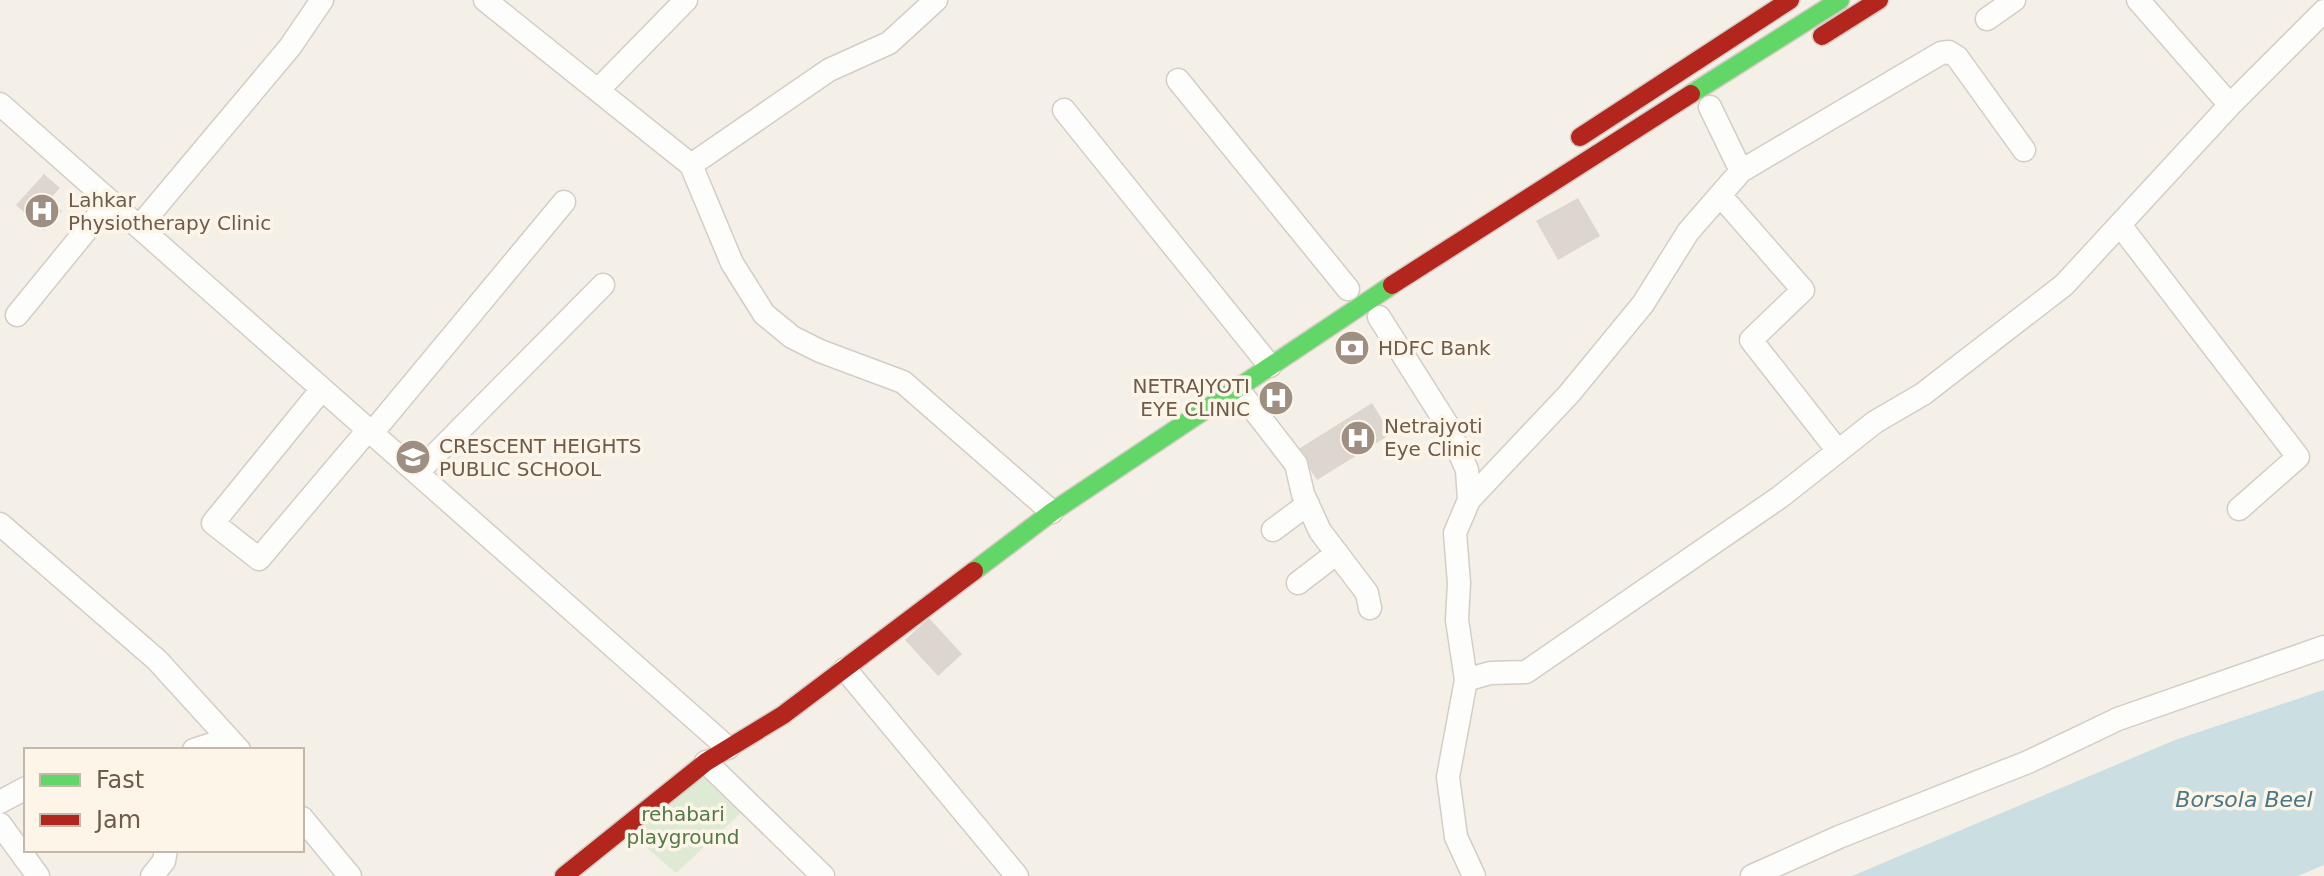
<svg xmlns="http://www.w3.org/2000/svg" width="2324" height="876" viewBox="0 0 2324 876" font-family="'DejaVu Sans',sans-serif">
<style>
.green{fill:#dfead4}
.water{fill:#cbdfe3}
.building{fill:#ddd6ce}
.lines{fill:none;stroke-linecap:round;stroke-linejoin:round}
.street-casing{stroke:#d3cdc6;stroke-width:25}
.fast-casing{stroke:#d3ccc5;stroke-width:21}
.jam-casing{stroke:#d3ccc5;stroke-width:21}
.street{stroke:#fdfdfc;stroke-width:22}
.fast{stroke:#63d668;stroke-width:18}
.jam{stroke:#b3261e;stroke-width:18}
.labels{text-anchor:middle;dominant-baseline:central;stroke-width:7;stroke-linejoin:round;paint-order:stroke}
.poi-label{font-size:20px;fill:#6f5b4b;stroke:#fdf6e8;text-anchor:start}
.park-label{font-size:20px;fill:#537a47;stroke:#fdf6e8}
.water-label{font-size:22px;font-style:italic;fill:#4b7887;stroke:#fdf6e8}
</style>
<rect width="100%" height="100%" fill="#f4f0e8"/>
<!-- green -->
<path class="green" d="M 703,770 L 744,810 L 676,873 L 629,832 Z"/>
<!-- water -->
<path class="water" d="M 2324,690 L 2324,865 L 2298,876 L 1852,876 L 2175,740 Z"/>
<!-- building -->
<path class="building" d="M 44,174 L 60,188 L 50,199 L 62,211 L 44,230 L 16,205 Z
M 1578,198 L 1600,236 L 1558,260 L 1536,221 Z
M 1372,403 L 1391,434 L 1317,480 L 1297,450 Z
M 929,618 L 962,654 L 938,676 L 905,640 Z"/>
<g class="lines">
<defs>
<path id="street" d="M 485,0 L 691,165 L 732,263 L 764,314 L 792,337 L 820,351 L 903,382 L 1052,512
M 2138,0 L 2230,105
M 1987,19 L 2014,0
M 1178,80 L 1348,289
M 598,90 L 686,0
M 0,104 L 728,748
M 1710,107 L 1741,171 L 1941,53 L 1949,52 L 1957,57 L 2024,150
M 1064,110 L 1270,366
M 691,165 L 829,70 L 889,43 L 936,0
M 1720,195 L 1803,290 L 1751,340 L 1838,451
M 2120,225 L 2298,457 L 2239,509
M 139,227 L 290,47 L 322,0
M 17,315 L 110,201
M 1379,317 L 1448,426 L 1467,470 L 1469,500 L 1455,533 L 1459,583 L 1457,620 L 1466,680 L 1490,673 L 1526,672 L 1780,497 L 1875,422 L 1923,394 L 2064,285 L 2230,105 L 2324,11
M 1237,388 L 1296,464 L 1303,494 L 1320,531 L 1367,593 L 1370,608
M 322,389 L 213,523 L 259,559 L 368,430
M 372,433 L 564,202
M 417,473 L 603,285
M 1469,500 L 1569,394 L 1643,304 L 1688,232 L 1741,171
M 0,524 L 157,660 L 239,750
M 1273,530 L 1308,504
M 1298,583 L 1337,553
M 845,669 L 1017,876
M 1466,680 L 1448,777 L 1456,837 L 1474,876
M 194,750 L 228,739
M 706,762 L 823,876
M 0,802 L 26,788
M 302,818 L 350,876
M 0,824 L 38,876
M 152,876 L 164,861 L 166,850
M 1752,876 L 1839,837 L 2028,762 L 2118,719 L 2324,647"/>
<path id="fast" d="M 1691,94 L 1840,0
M 974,571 L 1052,512 L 1392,285"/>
<path id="jam" d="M 1822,36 L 1879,0
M 1580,137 L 1790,0
M 1392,285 L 1691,94
M 564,876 L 706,762 L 783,715 L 974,571"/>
</defs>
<!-- street casing -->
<use href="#street" class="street-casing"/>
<!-- fast casing -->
<use href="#fast" class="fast-casing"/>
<!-- jam casing -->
<use href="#jam" class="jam-casing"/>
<!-- street -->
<use href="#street" class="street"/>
<!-- fast -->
<use href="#fast" class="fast"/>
<!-- jam -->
<use href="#jam" class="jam"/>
</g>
<!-- icons -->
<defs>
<symbol id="hospital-disc" viewBox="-11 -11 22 22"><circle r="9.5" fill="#9e8f82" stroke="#fdf6e8"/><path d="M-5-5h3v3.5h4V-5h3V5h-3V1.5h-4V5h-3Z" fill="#fff"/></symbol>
<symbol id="bank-disc" viewBox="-11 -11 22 22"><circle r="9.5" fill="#9e8f82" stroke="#fdf6e8"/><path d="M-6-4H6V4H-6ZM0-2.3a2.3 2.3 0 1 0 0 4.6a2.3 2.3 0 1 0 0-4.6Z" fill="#fff"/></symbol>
<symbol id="school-disc" viewBox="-11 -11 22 22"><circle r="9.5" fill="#9e8f82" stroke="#fdf6e8"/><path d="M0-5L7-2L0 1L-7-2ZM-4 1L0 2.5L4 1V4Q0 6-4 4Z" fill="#fff"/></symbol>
</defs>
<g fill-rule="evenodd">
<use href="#hospital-disc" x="22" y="191" width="40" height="40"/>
<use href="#bank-disc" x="1332" y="328" width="40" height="40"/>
<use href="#hospital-disc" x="1256" y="378" width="40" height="40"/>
<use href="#hospital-disc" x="1338" y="418" width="40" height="40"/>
<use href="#school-disc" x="393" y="437" width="40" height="40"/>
</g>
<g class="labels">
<!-- poi labels -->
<g class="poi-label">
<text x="68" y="200">Lahkar<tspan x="68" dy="23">Physiotherapy Clinic</tspan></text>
<text x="1378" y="348">HDFC Bank</text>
<text x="1250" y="386" text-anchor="end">NETRAJYOTI<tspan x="1250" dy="23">EYE CLINIC</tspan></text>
<text x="1384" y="426">Netrajyoti<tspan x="1384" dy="23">Eye Clinic</tspan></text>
<text x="439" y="446">CRESCENT HEIGHTS<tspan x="439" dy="23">PUBLIC SCHOOL</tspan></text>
</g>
<!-- park labels -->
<g class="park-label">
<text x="683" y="814">rehabari<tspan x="683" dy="23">playground</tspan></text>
</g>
<!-- water labels -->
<g class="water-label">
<text x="2244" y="799">Borsola Beel</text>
</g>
</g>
<!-- legend -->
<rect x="24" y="748" width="280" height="104" fill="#fdf6e8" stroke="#c4b8a9" stroke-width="2"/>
<rect x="40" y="774" width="40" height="12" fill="#63d668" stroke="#c4b8a9" stroke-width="2"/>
<text x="96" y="788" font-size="24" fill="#6f5b4b">Fast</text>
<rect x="40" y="814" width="40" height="12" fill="#b3261e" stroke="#c4b8a9" stroke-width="2"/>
<text x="96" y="828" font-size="24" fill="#6f5b4b">Jam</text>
</svg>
